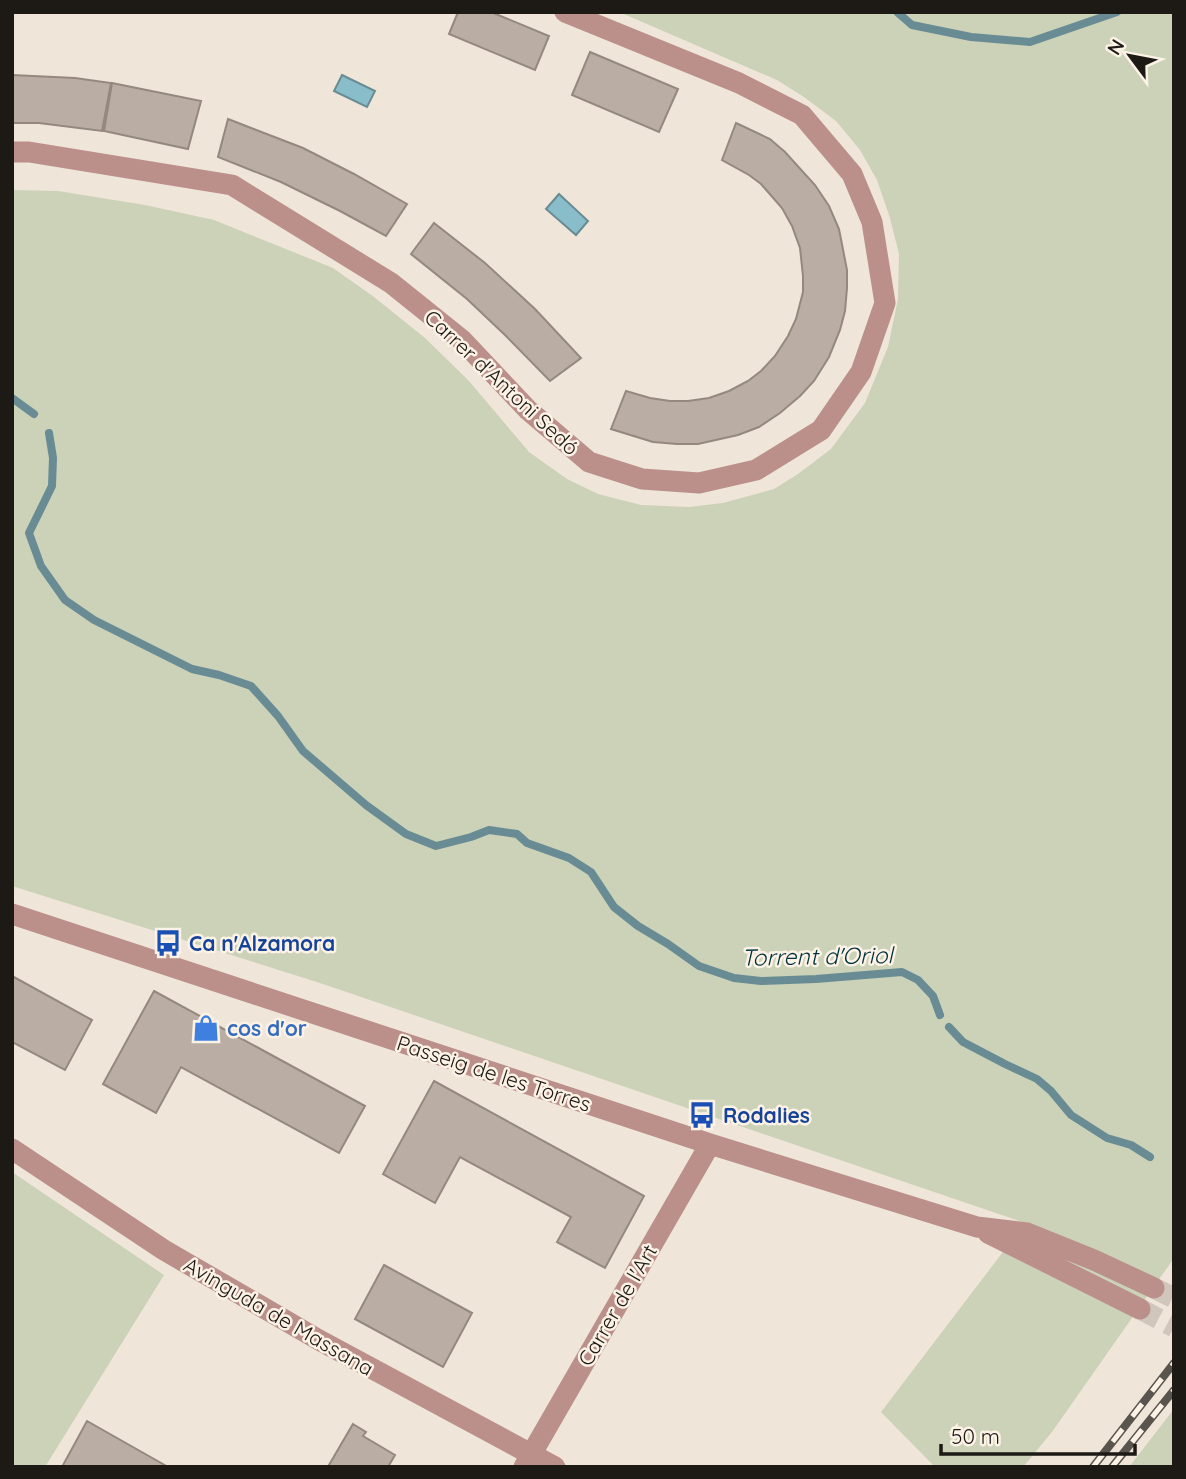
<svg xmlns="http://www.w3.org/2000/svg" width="1186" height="1479" viewBox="0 0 1186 1479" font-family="Quicksand,sans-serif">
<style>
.green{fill:#cbd2b7}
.water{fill:#8abdca;stroke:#698c94;stroke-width:2}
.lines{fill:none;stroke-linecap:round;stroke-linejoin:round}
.stream{stroke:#698c94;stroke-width:8}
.building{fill:#baada4;stroke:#94887f;stroke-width:2}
.minor-tunnel{stroke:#d0c6bc;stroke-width:21;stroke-dasharray:21 10;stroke-linecap:butt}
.minor{stroke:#bb908b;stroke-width:21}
.rail-casing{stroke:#5a544e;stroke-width:8}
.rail{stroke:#fdf2e6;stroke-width:5;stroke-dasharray:16;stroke-linecap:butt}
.labels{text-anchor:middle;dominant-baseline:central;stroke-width:5;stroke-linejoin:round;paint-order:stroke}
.street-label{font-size:21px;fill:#1d1915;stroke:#fdf2e6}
.transit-label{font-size:21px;font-weight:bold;fill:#164399;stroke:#fdf2e6;text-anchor:start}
.shop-label{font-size:21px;font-weight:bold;fill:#366cbe;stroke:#fdf2e6;text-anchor:start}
.water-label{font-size:23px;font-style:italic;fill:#01333d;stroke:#fdf2e6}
</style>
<rect width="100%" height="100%" fill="#efe5d9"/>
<!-- green -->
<path class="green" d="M 619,12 L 1174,12 L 1174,1258 L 1052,1432 L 1023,1467 L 935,1467 L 881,1412 L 1025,1223 L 320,983 L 12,886 L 12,190 L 58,191 L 145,205 L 214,220 L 333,268 L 374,297 L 425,338 L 469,381 L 529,452 L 567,479 L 598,494 L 641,505 L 689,507 L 723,503 L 774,489 L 798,474 L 831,449 L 865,403 L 888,347 L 898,299 L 899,254 L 890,218 L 877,180 L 860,150 L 836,121 L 804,97 L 777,80 Z
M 12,1172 L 164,1275 L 45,1467 L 12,1467 Z
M 1174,1409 L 1174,1467 L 1129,1467 Z"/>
<!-- water -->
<path class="water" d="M 342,75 L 375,91 L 367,107 L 334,91 Z
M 559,194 L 588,221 L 576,235 L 546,209 Z"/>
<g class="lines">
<!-- stream -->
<path class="stream" d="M 897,12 L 912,25 L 971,37 L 1030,42 L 1117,12
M 12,398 L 34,414
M 49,433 L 53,458 L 52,486 L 29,533 L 41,566 L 65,600 L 94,620 L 192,669 L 219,675 L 251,686 L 278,716 L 303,751 L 366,805 L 406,834 L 436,846 L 471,837 L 489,830 L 517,834 L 527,843 L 569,858 L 591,872 L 614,907 L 638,926 L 668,944 L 699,966 L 734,978 L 761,981 L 816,979 L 902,972 L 918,980 L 933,996 L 940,1015
M 949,1027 L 963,1042 L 1005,1064 L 1037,1079 L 1051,1091 L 1071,1115 L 1107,1138 L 1131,1145 L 1150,1157"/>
</g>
<!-- building -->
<path class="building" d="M 458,12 L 491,12 L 549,36 L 535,70 L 449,34 Z
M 590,52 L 678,89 L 659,132 L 572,95 Z
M 12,75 L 75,78 L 111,83 L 102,131 L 39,123 L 12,123 Z
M 112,83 L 201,101 L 188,149 L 104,131 Z
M 228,119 L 303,148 L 354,174 L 407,204 L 386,236 L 340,211 L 281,182 L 218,157 Z
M 736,123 L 770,139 L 785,152 L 815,185 L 829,206 L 839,229 L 847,270 L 847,288 L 845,311 L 840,330 L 829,357 L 814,381 L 800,396 L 780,413 L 759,427 L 738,435 L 698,444 L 677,444 L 653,442 L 611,429 L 626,391 L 650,398 L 670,401 L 688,401 L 709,398 L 729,391 L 748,381 L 761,371 L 775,356 L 788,336 L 796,319 L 803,292 L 803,276 L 800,248 L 792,226 L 782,208 L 761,184 L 749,175 L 722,160 Z
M 434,223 L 485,263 L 535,309 L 581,358 L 550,381 L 505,335 L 467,299 L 411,254 Z
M 12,976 L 92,1020 L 65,1070 L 12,1042 Z
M 154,991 L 365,1106 L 339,1153 L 181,1067 L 156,1113 L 103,1084 Z
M 434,1081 L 644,1196 L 605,1268 L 557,1242 L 571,1217 L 460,1157 L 435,1203 L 383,1174 Z
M 384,1265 L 472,1313 L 443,1367 L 355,1319 Z
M 87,1421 L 168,1467 L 62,1467 Z
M 353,1424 L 366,1432 L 363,1436 L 395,1455 L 388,1467 L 332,1467 L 329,1465 Z"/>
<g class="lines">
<!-- minor-tunnel -->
<path class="minor-tunnel" d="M 1154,1288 L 1174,1298
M 1140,1309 L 1174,1327"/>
<!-- minor -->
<path class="minor" d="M 12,152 L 29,152 L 232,185 L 391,283 L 462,340 L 528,410 L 589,462 L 642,479 L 699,483 L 756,470 L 821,430 L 861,372 L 885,303 L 872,222 L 852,174 L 802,115 L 739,83 L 565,12
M 12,914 L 710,1144 L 977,1227 L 1027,1233 L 1094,1260 L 1154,1288
M 12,1149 L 164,1250 L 319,1340 L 555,1467
M 988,1233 L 1140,1309
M 524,1467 L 710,1144"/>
<defs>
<path id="rail" d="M 1093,1467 L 1174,1363
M 1112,1467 L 1174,1390"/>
</defs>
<!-- rail casing -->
<use href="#rail" class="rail-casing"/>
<!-- rail -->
<use href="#rail" class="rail"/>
</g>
<!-- icons -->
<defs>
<symbol id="bus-bare" viewBox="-9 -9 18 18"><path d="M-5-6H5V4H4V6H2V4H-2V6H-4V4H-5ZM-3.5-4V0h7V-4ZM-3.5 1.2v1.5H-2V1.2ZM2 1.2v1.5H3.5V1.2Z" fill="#1a4fb4" stroke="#fdf2e6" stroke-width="2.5" paint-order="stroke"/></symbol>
<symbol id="shop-bare" viewBox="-9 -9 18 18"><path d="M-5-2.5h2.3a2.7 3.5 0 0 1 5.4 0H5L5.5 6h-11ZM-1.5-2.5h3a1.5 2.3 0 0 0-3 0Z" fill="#3f7fe0" stroke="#fdf2e6" stroke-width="2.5" paint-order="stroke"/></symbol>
</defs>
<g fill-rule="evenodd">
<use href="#bus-bare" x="149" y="924" width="38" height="38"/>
<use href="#shop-bare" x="187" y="1009" width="38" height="38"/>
<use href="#bus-bare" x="683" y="1096" width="38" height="38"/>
</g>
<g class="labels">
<!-- street labels -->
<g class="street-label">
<text transform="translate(502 382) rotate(43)">Carrer d'Antoni Sedó</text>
<text transform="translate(494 1073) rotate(18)">Passeig de les Torres</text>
<text transform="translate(617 1305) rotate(-60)">Carrer de l'Art</text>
<text transform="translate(279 1316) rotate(30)">Avinguda de Massana</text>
</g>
<!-- transit labels -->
<g class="transit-label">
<text x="189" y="943">Ca n'Alzamora</text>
<text x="723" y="1115">Rodalies</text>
</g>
<!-- shop labels -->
<g class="shop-label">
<text x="227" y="1028">cos d'or</text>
</g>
<!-- water labels -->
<g class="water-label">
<text transform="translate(817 956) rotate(-1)">Torrent d'Oriol</text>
</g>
</g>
<!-- border -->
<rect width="1186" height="1479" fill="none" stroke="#1d1915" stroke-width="28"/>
<!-- north arrow -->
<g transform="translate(1130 56) rotate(302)" stroke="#fdf2e6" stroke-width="5" paint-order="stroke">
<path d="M0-5L12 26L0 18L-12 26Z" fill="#1d1915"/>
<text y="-10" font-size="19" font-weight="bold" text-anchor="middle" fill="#1d1915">N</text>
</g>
<!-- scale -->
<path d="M941 1444v10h194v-10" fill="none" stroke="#1d1915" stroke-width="3.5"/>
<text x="951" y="1444" font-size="21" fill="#1d1915" stroke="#fdf2e6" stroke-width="5" paint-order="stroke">50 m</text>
</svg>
